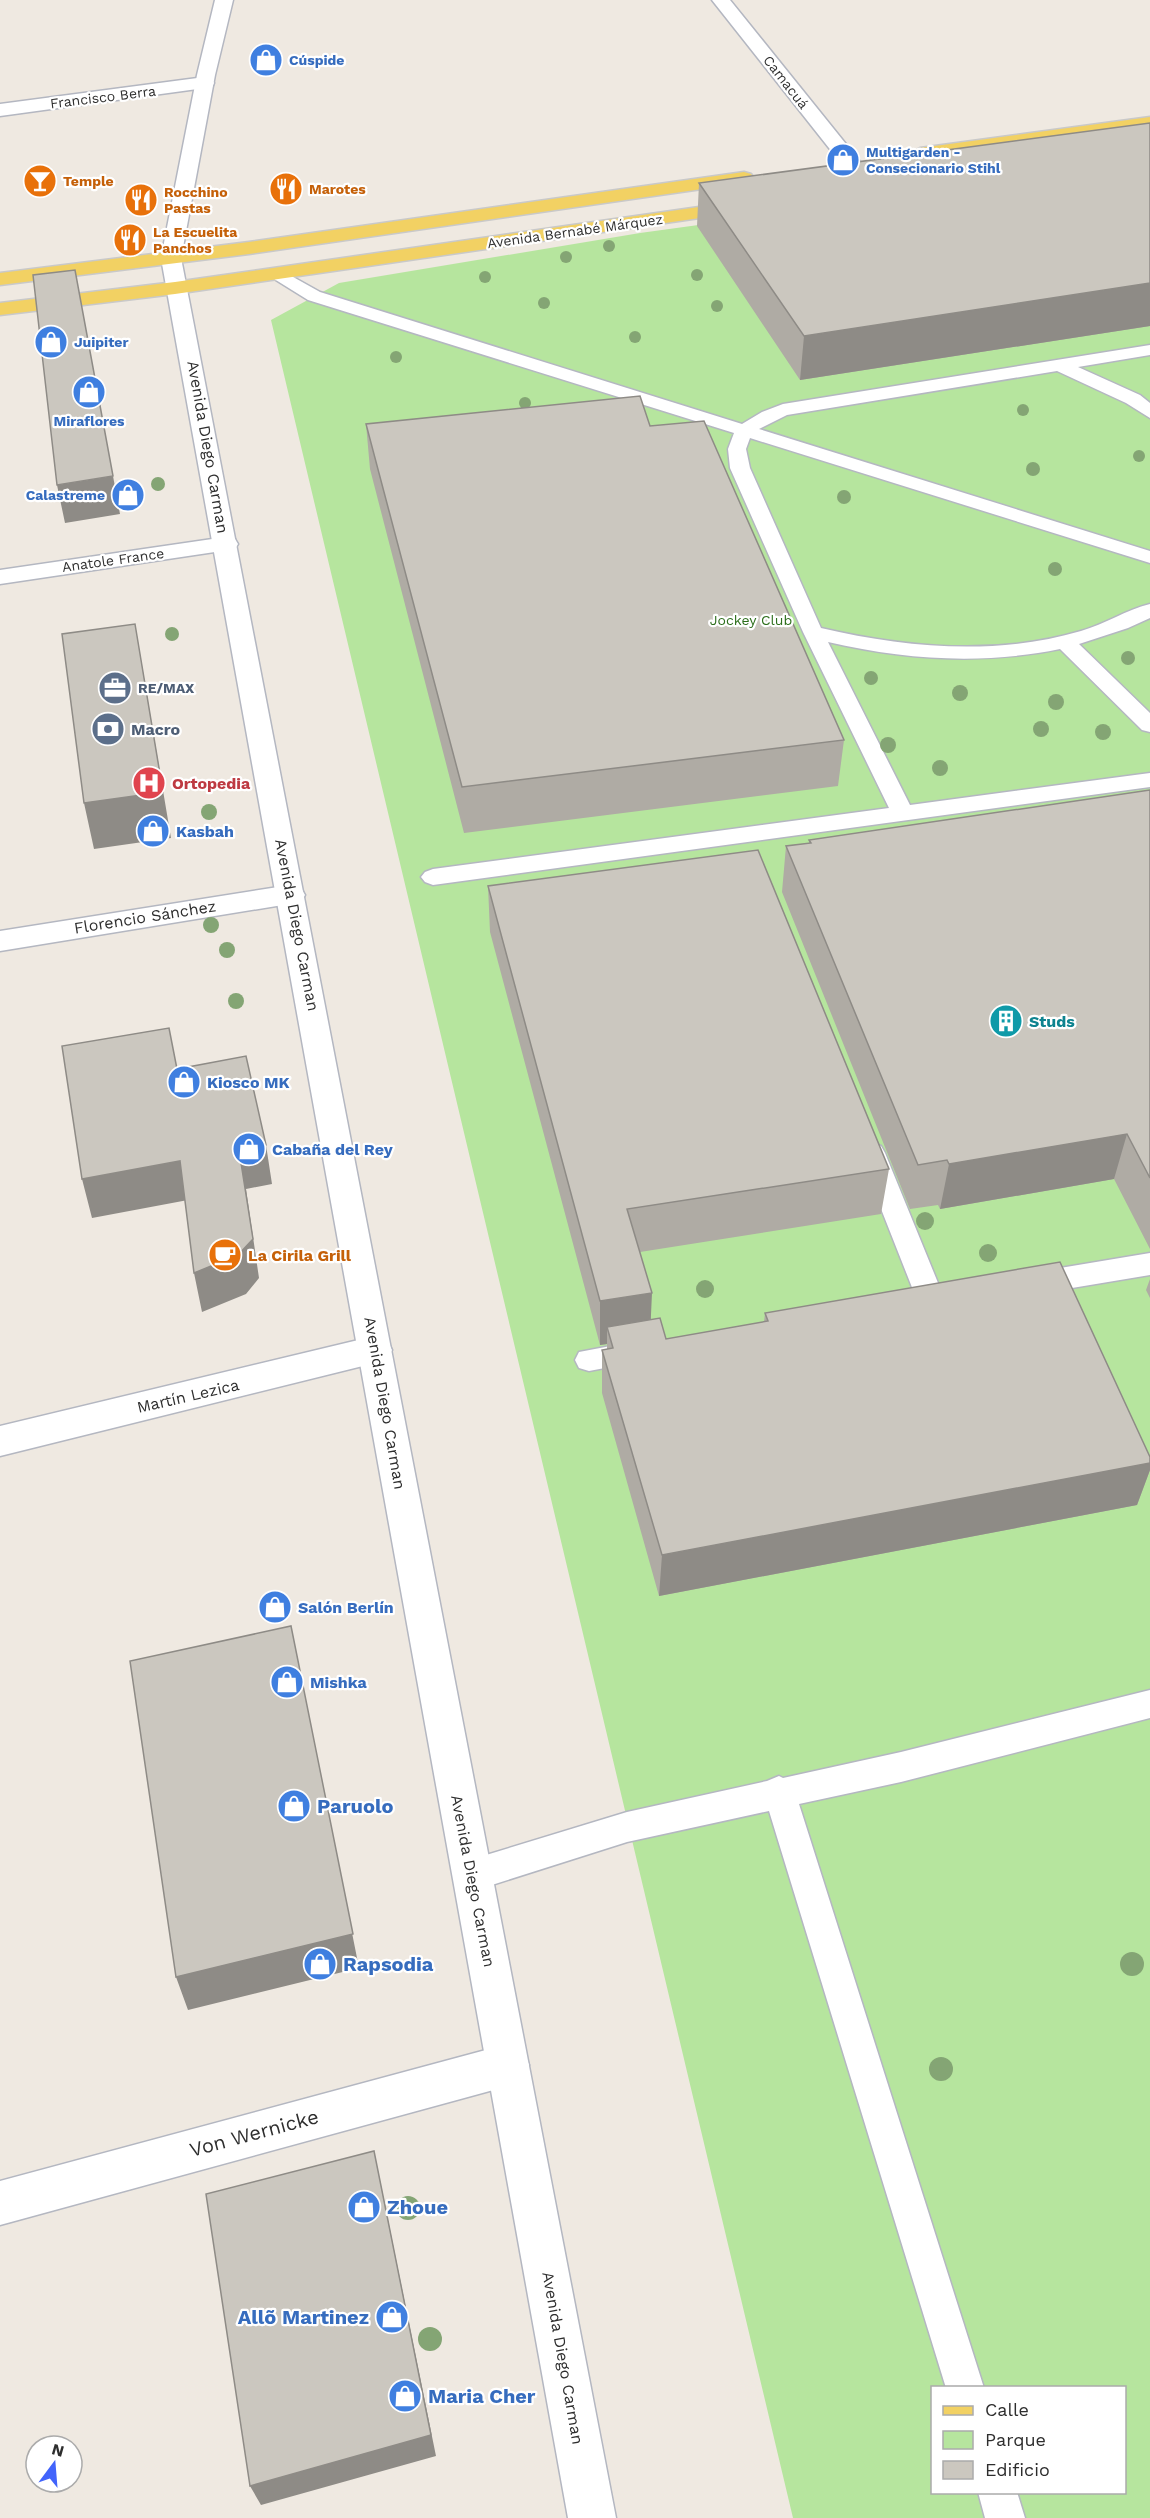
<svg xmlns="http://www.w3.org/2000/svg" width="1150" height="2518" viewBox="0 0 1150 2518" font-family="'Work Sans',sans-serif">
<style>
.green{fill:#b6e59e;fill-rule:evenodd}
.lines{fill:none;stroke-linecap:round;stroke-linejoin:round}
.service-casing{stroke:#b4b7c1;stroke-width:3}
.minor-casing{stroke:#b4b7c1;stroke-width:3}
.secondary-casing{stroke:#b4b7c1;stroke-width:3}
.primary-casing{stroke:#c9c9c9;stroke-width:3}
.service{fill:#fff;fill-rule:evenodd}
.minor{fill:#fff;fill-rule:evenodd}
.secondary{fill:#fff;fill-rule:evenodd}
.primary{fill:#f2d163;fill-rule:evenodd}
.tree{fill:#84a574}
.wall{fill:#afaba4}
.shaded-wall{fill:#8e8b86}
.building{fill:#cbc7bf;stroke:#8e8b86;stroke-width:1.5}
.labels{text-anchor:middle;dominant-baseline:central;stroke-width:4.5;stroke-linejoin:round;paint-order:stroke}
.far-shop-label{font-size:14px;font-weight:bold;fill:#366cbe;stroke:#fff;text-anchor:start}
.far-street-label{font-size:14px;fill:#2e2e2e;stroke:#fff}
.far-food-label{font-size:14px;font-weight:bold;fill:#c56008;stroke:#fff;text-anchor:start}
.far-park-label{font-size:14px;fill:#2c6e1b;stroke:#fff}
.far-service-label{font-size:14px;font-weight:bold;fill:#4e5e75;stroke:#fff;text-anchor:start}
.street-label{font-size:16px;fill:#2e2e2e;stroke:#fff}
.service-label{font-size:16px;font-weight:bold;fill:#4e5e75;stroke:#fff;text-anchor:start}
.health-label{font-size:16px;font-weight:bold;fill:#be3a42;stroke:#fff;text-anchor:start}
.shop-label{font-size:16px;font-weight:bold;fill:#366cbe;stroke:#fff;text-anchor:start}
.culture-label{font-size:16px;font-weight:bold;fill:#0d838f;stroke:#fff;text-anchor:start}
.food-label{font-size:16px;font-weight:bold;fill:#c56008;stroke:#fff;text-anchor:start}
.near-shop-label{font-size:20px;font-weight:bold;fill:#366cbe;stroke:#fff;text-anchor:start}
.near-street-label{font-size:20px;fill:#2e2e2e;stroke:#fff}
</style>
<rect width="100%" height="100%" fill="#efe9e1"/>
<!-- green -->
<path class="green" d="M 1150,163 L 1150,2518 L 793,2518 L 271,320 L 339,283 L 640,233 ZM 932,2388 L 1124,2388 L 1124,2492 L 932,2492 Z"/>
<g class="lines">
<defs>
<path id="service" d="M 277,268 L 320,292 L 742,424 L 762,412 L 783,404 L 1150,345 L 1150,355 L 1078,367 L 1140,395 L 1150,403 L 1150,418 L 1126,403 L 1057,371 L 787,415 L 759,429 L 1150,551 L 1150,563 L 750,438 L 746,449 L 750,468 L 821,628 C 907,648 996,656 1081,631 C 1105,624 1126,610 1150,604 L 1150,618 L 1128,628 L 1079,644 L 1150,713 L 1150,732 L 1142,730 L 1060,649 C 982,665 906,660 828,642 L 910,805 L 1150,773 L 1150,787 L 433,885 L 425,882 L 421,877 L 425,872 L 433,869 L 889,808 L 803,632 L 730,468 L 728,449 L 734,433 L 308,300 L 271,277 L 268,273 Z
M 872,1143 L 881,1146 L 885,1153 L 945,1300 L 941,1308 L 931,1311 L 921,1308 L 917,1300 L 859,1153 L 863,1146 Z
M 1150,1253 L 1150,1275 L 1030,1295 L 1020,1292 L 1016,1284 L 1020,1276 L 1030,1273 Z
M 637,1341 L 647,1344 L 651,1352 L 647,1360 L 589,1371 L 579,1368 L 575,1360 L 579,1352 Z
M 1150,1690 L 1150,1718 L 901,1782 L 799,1804 L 984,2388 L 946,2388 L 769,1811 L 627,1842 L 473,1891 L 461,1886 L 456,1875 L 461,1864 L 473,1859 L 627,1812 L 767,1781 L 779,1776 L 783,1778 L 901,1752 Z
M 978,2492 L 1017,2492 L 1025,2518 L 985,2518 Z"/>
<path id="minor" d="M 712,0 L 730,0 L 858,159 L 861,163 L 858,167 L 844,167 Z
M 205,77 L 212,79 L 214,83 L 212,87 L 0,116 L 0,104 Z
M 226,537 L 235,539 L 238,544 L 235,549 L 0,584 L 0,570 Z
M 291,885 L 301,888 L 305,895 L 301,902 L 0,951 L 0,931 Z
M 375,1336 L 387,1340 L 392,1350 L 387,1360 L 0,1456 L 0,1426 Z
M 508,2044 L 523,2050 L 529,2065 L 523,2080 L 508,2086 L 0,2225 L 0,2181 Z"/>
<path id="secondary" d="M 215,0 L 233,0 L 215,75 L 181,258 L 616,2518 L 568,2518 L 161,258 L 197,75 Z"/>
<path id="primary" d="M 1150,117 L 1150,129 L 920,160 L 910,154 L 920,148 Z
M 744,172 L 751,174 L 754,178 L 751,182 L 249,254 L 0,285 L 0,273 L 249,242 Z
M 741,201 L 748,203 L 751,207 L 748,211 L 175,294 L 0,315 L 0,303 L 175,282 Z"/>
</defs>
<!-- service casing -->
<use href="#service" class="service-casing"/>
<!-- minor casing -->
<use href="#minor" class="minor-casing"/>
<!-- secondary casing -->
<use href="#secondary" class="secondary-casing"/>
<!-- primary casing -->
<use href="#primary" class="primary-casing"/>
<!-- service -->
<use href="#service" class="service"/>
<!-- minor -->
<use href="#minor" class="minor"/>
<!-- secondary -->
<use href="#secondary" class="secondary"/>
<!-- primary -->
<use href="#primary" class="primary"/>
</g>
<!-- trees -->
<g class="tree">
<circle cx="609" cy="246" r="6"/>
<circle cx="566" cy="257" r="6"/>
<circle cx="697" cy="275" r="6"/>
<circle cx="485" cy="277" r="6"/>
<circle cx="544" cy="303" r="6"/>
<circle cx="717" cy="306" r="6"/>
<circle cx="635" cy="337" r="6"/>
<circle cx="396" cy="357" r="6"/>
<circle cx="525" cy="403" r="6"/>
<circle cx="1023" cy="410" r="6"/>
<circle cx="1139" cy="456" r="6"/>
<circle cx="1033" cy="469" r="7"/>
<circle cx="158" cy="484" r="7"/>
<circle cx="844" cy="497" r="7"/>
<circle cx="1055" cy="569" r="7"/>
<circle cx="172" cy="634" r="7"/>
<circle cx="1128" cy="658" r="7"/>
<circle cx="871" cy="678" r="7"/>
<circle cx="960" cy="693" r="8"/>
<circle cx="1056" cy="702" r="8"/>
<circle cx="1041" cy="729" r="8"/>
<circle cx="1103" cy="732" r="8"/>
<circle cx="888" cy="745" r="8"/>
<circle cx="940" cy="768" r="8"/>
<circle cx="209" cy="812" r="8"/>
<circle cx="211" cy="925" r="8"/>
<circle cx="227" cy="950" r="8"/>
<circle cx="236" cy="1001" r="8"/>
<circle cx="925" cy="1221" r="9"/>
<circle cx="988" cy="1253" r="9"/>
<circle cx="705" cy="1289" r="9"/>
<circle cx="1132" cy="1964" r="12"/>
<circle cx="941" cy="2069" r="12"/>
<circle cx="408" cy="2208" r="12"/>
<circle cx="430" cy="2339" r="12"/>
</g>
<!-- wall -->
<path class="wall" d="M 699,183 L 1150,326 L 800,380 L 697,226 Z
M 366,424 L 650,426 L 844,740 L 838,786 L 464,833 L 370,469 Z
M 1150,790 L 1150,1249 L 1114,1179 L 940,1209 L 938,1205 L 910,1209 L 782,892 L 786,846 L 809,843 L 809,840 Z
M 488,886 L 889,1169 L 881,1214 L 640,1252 L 651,1320 L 666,1339 L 764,1322 L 765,1313 L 1150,1457 L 1150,1470 L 1137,1505 L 659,1596 L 602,1393 L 602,1350 L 607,1349 L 607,1344 L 600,1345 L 490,932 Z
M 1150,1279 L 1150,1298 L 1146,1290 Z"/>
<!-- shaded-wall -->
<path class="shaded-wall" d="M 1150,283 L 1150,326 L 800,380 L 804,336 Z
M 113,476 L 120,514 L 65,523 L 57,485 Z
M 135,624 L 171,838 L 94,849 L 84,803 Z
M 1127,1134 L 1114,1179 L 940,1209 L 949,1164 Z
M 266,1145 L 272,1184 L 246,1189 L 259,1278 L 246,1294 L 202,1312 L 194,1273 L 239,1150 Z
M 180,1161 L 188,1200 L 92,1218 L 82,1179 Z
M 652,1293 L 650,1336 L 607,1327 L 607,1344 L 600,1345 L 600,1301 Z
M 1150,1463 L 1150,1470 L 1137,1505 L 659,1596 L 662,1555 Z
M 291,1626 L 359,1968 L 188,2010 L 176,1977 Z
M 374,2151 L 436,2456 L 261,2505 L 250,2486 Z"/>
<!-- building -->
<path class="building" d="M 1150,123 L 1150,283 L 804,336 L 699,183 Z
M 75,270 L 113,476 L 57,485 L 33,275 Z
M 640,396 L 650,426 L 704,421 L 844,740 L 462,787 L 366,424 Z
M 135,624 L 163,792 L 84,803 L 62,634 Z
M 1150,790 L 1150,1178 L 1127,1134 L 949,1164 L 947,1160 L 918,1165 L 786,846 L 811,843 L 809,840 Z
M 758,850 L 889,1169 L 627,1209 L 652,1293 L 600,1301 L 488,886 Z
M 169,1028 L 177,1069 L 246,1056 L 266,1145 L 239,1150 L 253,1239 L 238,1255 L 194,1273 L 180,1161 L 82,1179 L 62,1046 Z
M 1060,1262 L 1150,1457 L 1150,1463 L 662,1555 L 602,1350 L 613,1348 L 607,1327 L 660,1318 L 666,1339 L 768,1321 L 765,1313 Z
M 291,1626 L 353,1934 L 176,1977 L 130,1661 Z
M 374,2151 L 431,2435 L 250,2486 L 206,2194 Z"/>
<!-- icons -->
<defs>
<symbol id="shop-disc" viewBox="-11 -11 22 22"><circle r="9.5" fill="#3f7fe0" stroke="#fff"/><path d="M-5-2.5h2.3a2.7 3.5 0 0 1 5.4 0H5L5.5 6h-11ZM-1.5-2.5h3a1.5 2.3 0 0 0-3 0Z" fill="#fff"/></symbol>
<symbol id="bar-disc" viewBox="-11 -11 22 22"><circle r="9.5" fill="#e8710a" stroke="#fff"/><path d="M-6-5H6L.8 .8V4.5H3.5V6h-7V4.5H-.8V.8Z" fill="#fff"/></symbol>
<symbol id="restaurant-disc" viewBox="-11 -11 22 22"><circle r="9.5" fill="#e8710a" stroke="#fff"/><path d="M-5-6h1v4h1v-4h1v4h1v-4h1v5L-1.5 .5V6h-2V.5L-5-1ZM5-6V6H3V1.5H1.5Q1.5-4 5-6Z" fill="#fff"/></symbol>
<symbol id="office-disc" viewBox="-11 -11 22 22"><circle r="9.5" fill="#5c6f8a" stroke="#fff"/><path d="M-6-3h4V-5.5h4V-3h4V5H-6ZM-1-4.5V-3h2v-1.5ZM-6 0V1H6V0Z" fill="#fff"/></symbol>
<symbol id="bank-disc" viewBox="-11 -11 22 22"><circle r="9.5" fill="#5c6f8a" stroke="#fff"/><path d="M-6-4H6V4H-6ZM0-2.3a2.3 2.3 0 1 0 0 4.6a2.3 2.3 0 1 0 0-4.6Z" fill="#fff"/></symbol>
<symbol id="hospital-disc" viewBox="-11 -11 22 22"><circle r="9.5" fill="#e0444e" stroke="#fff"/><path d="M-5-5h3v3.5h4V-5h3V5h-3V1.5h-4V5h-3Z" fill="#fff"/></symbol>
<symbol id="building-disc" viewBox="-11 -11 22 22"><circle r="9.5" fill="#0f9aa8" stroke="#fff"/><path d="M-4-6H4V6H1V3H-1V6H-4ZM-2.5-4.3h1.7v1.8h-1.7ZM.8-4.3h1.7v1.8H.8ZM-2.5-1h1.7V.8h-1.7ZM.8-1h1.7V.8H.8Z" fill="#fff"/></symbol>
<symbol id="cafe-disc" viewBox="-11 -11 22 22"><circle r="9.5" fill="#e8710a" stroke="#fff"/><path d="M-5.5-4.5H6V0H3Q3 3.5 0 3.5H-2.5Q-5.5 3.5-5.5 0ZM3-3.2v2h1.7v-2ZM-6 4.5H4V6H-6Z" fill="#fff"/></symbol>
</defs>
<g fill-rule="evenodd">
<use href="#shop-disc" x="247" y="41" width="38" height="38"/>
<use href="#shop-disc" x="824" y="141" width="38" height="38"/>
<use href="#bar-disc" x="21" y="162" width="38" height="38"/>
<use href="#restaurant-disc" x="267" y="170" width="38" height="38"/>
<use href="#restaurant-disc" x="122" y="181" width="38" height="38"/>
<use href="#restaurant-disc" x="111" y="221" width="38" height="38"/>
<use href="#shop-disc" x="32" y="323" width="38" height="38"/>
<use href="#shop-disc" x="70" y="373" width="38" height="38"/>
<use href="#shop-disc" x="109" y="476" width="38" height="38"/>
<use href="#office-disc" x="96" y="669" width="38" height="38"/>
<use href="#bank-disc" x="89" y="710" width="38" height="38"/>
<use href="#hospital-disc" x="130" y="764" width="38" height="38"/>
<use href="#shop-disc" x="134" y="812" width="38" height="38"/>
<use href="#building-disc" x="987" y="1002" width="38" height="38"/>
<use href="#shop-disc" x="165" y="1063" width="38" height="38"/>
<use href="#shop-disc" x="230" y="1130" width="38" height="38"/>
<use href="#cafe-disc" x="206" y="1236" width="38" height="38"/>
<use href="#shop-disc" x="256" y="1588" width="38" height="38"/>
<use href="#shop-disc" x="268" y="1663" width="38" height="38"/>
<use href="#shop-disc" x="275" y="1787" width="38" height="38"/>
<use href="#shop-disc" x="301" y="1945" width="38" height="38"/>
<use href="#shop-disc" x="345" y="2188" width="38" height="38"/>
<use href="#shop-disc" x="373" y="2298" width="38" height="38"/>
<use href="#shop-disc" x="386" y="2377" width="38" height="38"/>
</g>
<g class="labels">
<!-- far-shop labels -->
<g class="far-shop-label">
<text x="289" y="60">Cúspide</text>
<text x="866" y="152">Multigarden -<tspan x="866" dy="16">Consecionario Stihl</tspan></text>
<text x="74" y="342">Juipiter</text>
<text x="89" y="421" text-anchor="middle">Miraflores</text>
<text x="105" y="495" text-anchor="end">Calastreme</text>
</g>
<!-- far-street labels -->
<g class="far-street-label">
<text transform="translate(786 82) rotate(52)">Camacuá</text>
<text transform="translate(103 97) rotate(-7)">Francisco Berra</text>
<text transform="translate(575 231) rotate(-8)">Avenida Bernabé Márquez</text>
<text transform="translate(113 560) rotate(-8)">Anatole France</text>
</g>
<!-- far-food labels -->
<g class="far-food-label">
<text x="63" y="181">Temple</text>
<text x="309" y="189">Marotes</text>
<text x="164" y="192">Rocchino<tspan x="164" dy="16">Pastas</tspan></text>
<text x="153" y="232">La Escuelita<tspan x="153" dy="16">Panchos</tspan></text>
</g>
<!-- far-park labels -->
<g class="far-park-label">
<text x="751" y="620">Jockey Club</text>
</g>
<!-- far-service labels -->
<g class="far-service-label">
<text x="138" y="688">RE/MAX</text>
</g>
<!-- street labels -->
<g class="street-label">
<text transform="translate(208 447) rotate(80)">Avenida Diego Carman</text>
<text transform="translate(145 917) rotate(-9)">Florencio Sánchez</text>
<text transform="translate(297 925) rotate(79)">Avenida Diego Carman</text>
<text transform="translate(188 1396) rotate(-13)">Martín Lezica</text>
<text transform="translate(385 1403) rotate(80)">Avenida Diego Carman</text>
<text transform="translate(473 1881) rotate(79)">Avenida Diego Carman</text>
<text transform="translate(563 2358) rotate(80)">Avenida Diego Carman</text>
</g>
<!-- service labels -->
<g class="service-label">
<text x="131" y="729">Macro</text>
</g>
<!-- health labels -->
<g class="health-label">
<text x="172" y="783">Ortopedia</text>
</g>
<!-- shop labels -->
<g class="shop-label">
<text x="176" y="831">Kasbah</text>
<text x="207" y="1082">Kiosco MK</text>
<text x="272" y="1149">Cabaña del Rey</text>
<text x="298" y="1607">Salón Berlín</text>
<text x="310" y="1682">Mishka</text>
</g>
<!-- culture labels -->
<g class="culture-label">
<text x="1029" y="1021">Studs</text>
</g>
<!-- food labels -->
<g class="food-label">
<text x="248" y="1255">La Cirila Grill</text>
</g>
<!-- near-shop labels -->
<g class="near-shop-label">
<text x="317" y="1806">Paruolo</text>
<text x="343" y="1964">Rapsodia</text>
<text x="387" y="2207">Zhoue</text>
<text x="369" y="2317" text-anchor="end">Allõ Martinez</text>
<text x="428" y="2396">Maria Cher</text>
</g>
<!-- near-street labels -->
<g class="near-street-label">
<text transform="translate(254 2133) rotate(-15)">Von Wernicke</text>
</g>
</g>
<!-- legend -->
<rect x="931" y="2386" width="195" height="108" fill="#ffffff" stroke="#ababab" stroke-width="1.5"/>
<rect x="943" y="2406" width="30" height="9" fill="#f2d163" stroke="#ababab" stroke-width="1.5"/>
<text x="985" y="2416" font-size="18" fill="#2e2e2e">Calle</text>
<rect x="943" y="2431" width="30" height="18" fill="#b6e59e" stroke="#ababab" stroke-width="1.5"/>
<text x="985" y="2446" font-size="18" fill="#2e2e2e">Parque</text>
<rect x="943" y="2461" width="30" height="18" fill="#cbc7bf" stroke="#ababab" stroke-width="1.5"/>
<text x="985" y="2476" font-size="18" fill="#2e2e2e">Edificio</text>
<!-- north arrow -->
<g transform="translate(54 2464) rotate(16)"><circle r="28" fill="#ffffff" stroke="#ababab" stroke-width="1.5"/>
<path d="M0-4.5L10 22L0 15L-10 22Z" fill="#4264fb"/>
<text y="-9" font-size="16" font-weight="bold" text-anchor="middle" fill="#2e2e2e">N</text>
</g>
</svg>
